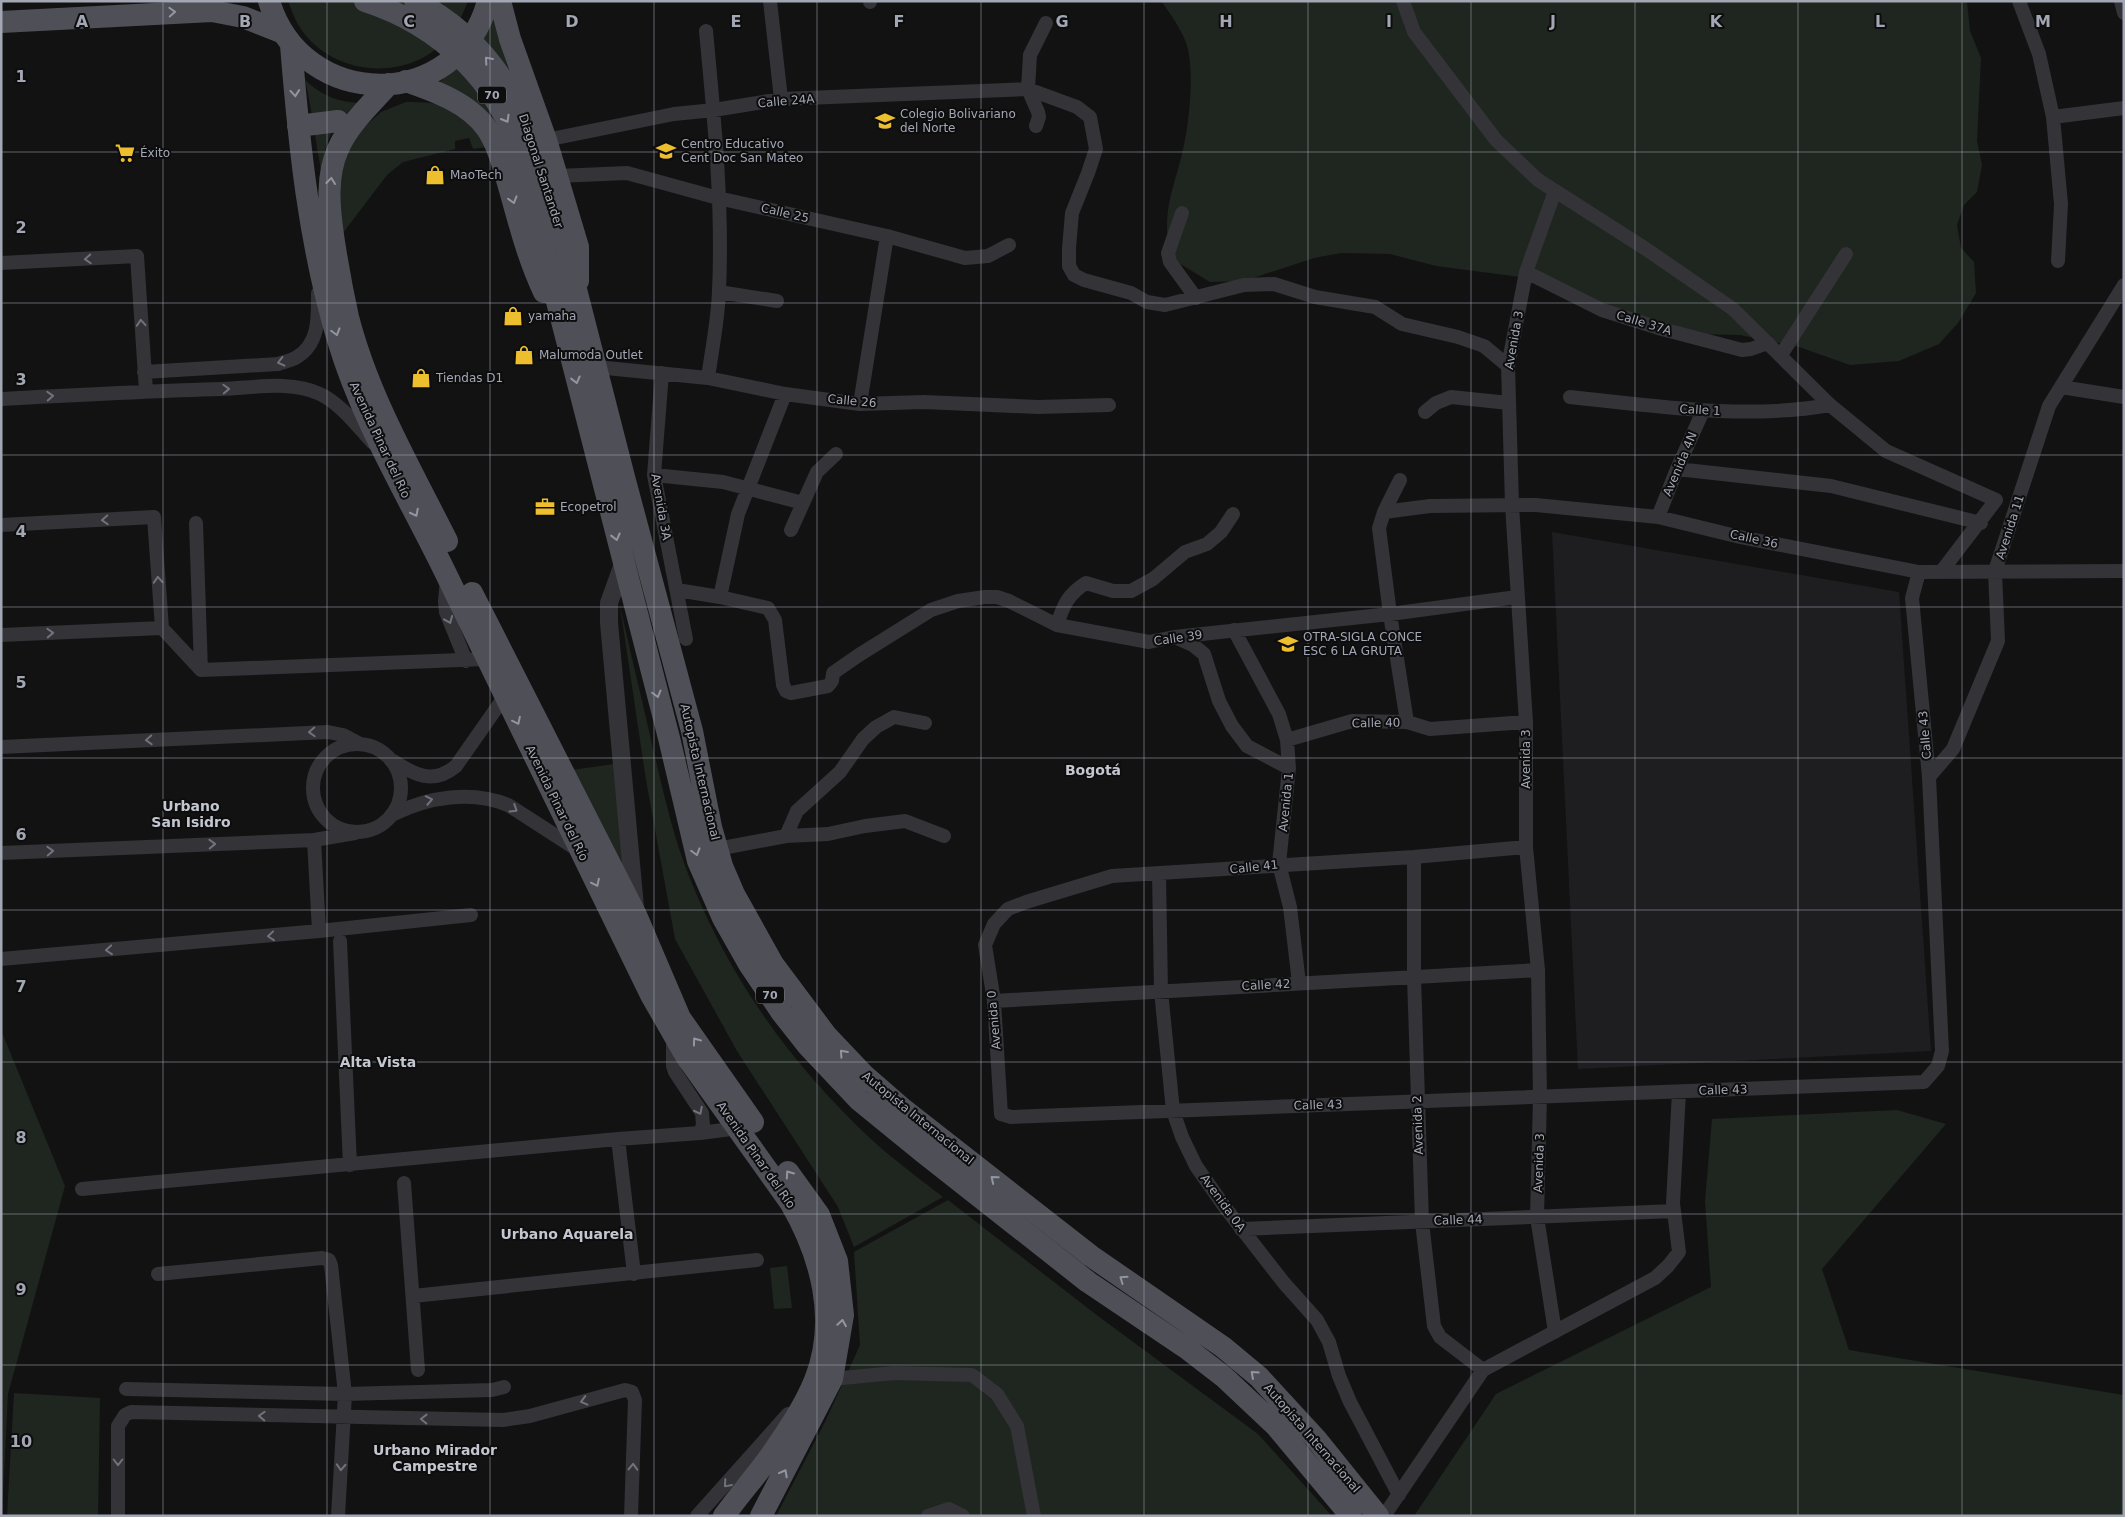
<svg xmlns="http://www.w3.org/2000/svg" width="2125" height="1517" viewBox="0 0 2125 1517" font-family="'DejaVu Sans',sans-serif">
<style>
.built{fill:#1e1e20}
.green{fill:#1e261f}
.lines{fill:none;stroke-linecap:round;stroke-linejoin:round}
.minor{stroke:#333338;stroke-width:14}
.tertiary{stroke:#333338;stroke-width:18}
.primary{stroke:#4f5057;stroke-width:22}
.primary-bridge{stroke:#4f5057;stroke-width:22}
.oneway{stroke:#9296a1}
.oneway2{stroke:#71737c}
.grid{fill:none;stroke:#a3a7b4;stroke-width:1;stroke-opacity:0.55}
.labels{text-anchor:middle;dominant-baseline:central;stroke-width:4;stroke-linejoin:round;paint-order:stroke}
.shield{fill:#0d0d0e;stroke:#767982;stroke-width:1}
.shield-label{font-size:11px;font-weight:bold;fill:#a3a7b4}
.street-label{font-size:12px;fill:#a3a7b4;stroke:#0d0d0e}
.poi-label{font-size:12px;fill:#a3a7b4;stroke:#0d0d0e;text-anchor:start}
.neighbourhood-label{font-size:14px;font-weight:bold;fill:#c4c6d0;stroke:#0d0d0e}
.grid-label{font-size:16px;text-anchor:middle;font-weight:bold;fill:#a3a7b4;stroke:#0d0d0e;stroke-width:4;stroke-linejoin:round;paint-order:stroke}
</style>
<rect width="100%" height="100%" fill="#121213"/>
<!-- built -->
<path class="built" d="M 1552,532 L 1899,592 L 1931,1051 L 1578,1069 Z"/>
<!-- green -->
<path class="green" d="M 288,1 L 468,1 C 462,16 456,30 445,41 C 409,79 343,77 308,38 C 298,28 293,14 288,1 Z
M 1161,1 L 1967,1 L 1970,31 L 1981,58 L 1977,141 L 1982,165 L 1977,192 L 1964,205 L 1957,225 L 1961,248 L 1974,262 L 1976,293 L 1958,323 L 1939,344 L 1899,361 L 1850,365 L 1799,347 L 1740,335 L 1695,334 L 1527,278 L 1436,266 L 1390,254 L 1341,253 L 1314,258 L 1244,281 L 1210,282 L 1177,262 C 1173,252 1167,239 1167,229 C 1166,203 1176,179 1182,154 C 1189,127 1196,65 1185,40 C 1179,26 1170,13 1161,1 Z
M 496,15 L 527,126 L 499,137 L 435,85 C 460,68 473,42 489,17 Z
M 305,80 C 321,95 337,102 359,103 C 329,126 321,147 324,184 C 316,149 313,114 305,80 Z
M 406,102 C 453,101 460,111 487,147 L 473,149 L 469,138 L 455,141 L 455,149 L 403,162 L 387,175 L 343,233 L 336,191 L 348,147 L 362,129 L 381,112 Z
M 620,606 C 631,655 643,704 654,753 C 664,794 673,836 689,876 C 730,980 791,1064 872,1140 C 894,1160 919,1178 943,1197 L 854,1247 L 838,1207 L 737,1051 L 675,939 L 646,780 Z
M 614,764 L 624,881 L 572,770 Z
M 1,1030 L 65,1186 L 8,1394 L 2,1516 Z
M 1897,1110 L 1946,1124 L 1822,1269 L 1849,1350 L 2124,1395 L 2124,1516 L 1414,1516 L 1496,1394 L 1711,1287 L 1705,1201 L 1712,1119 Z
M 948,1200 L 1098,1316 L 1258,1434 L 1332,1516 L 776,1516 L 826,1420 L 860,1345 L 854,1252 Z
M 787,1266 L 792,1308 L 774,1309 L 770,1268 Z
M 14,1393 L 100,1398 L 98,1516 L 7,1516 Z"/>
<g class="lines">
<!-- minor -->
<path class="minor" d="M 770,1 L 781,99
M 870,1 L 870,2
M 1403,1 L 1414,32 L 1496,140 L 1538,180 L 1646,249 L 1733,309 L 1830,405 L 1886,451 L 1996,500 L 1941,572
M 2019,1 L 2039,54 L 2053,117 L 2061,204 L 2058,261
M 2121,1 L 2124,13
M 706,31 C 714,117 723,204 719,291 C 718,320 712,349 708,378
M 2053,117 L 2124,108
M 1036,126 L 1039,117 L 1038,112 L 1028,89 L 1030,55 L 1046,23
M 546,140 L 674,114 L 714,110 L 781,99 L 1028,89 L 1077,107 L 1090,117 L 1096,149 L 1088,173 L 1072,213 L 1069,248 L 1069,266 L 1074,275 L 1084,280 L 1131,293 L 1147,302 L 1165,305 L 1244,285 L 1274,284 L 1315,297 L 1375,307 L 1402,324 L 1458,337 L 1484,346 L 1508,366
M 557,176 L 627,173 L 718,198 L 887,236 L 965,258 L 988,256 L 1009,245
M 1182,213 L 1168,253 L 1170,262 L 1196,298
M 1,263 L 137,256 L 146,391
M 1526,272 L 1602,310 L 1662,329 L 1742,350 L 1751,349 L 1768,343
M 719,292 L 777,301
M 1781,355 L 1846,254
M 596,367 L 708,378 L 785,394 L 860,404 L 924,402 L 1038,407 L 1109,405
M 144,372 L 278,364 C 284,362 292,360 297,357 C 320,343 318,316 318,293
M 662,373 L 654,475 L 686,639
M 2061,387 L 2124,397
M 1570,397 C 1656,406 1744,420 1830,405
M 1,399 C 75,395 148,391 222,389 C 253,388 291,380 320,394 C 341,404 357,426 373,443
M 860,404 L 887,236
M 1425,412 L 1436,403 L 1451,397 L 1509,403
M 1677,469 L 1831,486 L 1981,523
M 654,475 L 723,482 L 803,503
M 1400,480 L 1384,512 L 1379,528 L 1390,614 L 1407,722
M 1384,512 L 1430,506 L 1536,505 L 1658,517 L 1740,537 L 1919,572 L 2124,571
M 1658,517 L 1677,469 L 1703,411
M 196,523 L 201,670
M 1,525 L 154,517 L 162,628 L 201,670 L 486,659
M 791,530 L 817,472 L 836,454
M 447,580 L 445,601 L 446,612 L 466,661
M 677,590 L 720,597 L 768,608 L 775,620 L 783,685 L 786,691 L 791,693 L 828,686 L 832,681 L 833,673 L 859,655 L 931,610 L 958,601 L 985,597 L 997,597 L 1009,601 L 1057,625 L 1149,642 L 1174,637 L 1390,614 L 1517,597
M 720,597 L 738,514 L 785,394
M 1057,625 C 1063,606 1068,594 1086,583 L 1113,591 L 1131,591 L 1153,579 L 1185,552 L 1207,544 L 1221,532 L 1233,514
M 1234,630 L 1279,714 L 1287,740 L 1289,768 L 1279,864 L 1290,907 L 1299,983
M 1,635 L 162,628
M 1175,637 L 1193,645 L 1204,654 L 1219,701 L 1232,726 L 1247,746 L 1289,768
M 1287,740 L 1352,721 L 1407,722 L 1430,729 L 1526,722
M313 788a44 44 0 1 1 88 0a44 44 0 1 1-88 0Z
M 1,747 L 328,732 L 343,735 L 358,743
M 393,761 C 415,775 433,785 456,766 L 505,696
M 1929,777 L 1953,749 L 1998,641 L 1995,571 L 2049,406 L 2124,285
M 394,814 C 428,797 472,790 508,805 L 578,850
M 786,836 L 797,811 L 840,772 L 863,739 L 876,727 L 894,717 L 925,723
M 314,840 L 319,931
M 1526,847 L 1414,857 L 1112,876 L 1026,902 L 1008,909 L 994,924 L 985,945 L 994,1001 L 1001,1114 L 1011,1117 L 1924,1082 L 1938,1066 L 1942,1051 L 1929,777 L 1912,598 L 1919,572
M 717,849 L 786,836 L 828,834 L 865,826 L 905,821 L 944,836
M 1,853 L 314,840 L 355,833
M 1414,857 L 1414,977 L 1422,1222 L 1434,1326 L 1440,1337 L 1483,1370
M 1159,874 L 1161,991 L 1173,1111 L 1182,1137 L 1196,1166 L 1224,1206 L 1284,1283 L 1317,1320 L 1329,1342 L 1339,1376 L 1350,1402 L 1399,1495
M 340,941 L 350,1165
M 1,959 L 319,931 L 471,915
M 994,1001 L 1538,970
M 673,1038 L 673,1066 L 675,1072 L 702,1113 L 703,1125 L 700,1133
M 618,1139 L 634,1274
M 404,1183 L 418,1370
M 82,1189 L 618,1139 L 700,1133 L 739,1128
M 1241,1229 L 1674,1211
M 158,1274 L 322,1258 L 329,1260 L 331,1265 L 345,1394 L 338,1516
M 413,1296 L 757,1260
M 1555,1332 L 1537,1217 L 1540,1097 L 1538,970 L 1526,847 L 1526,722 L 1512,505 L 1508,366 L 1526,272 L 1555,191
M 832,1379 L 894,1373 L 972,1375 L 997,1394 L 1017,1426 L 1034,1516
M 126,1389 L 345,1394 L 492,1390 L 504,1387
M 118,1516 L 118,1426 L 125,1415 L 131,1412 L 503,1420 L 530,1416 L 625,1390 L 632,1392 L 635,1400 L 631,1516
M 697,1516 L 788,1414
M 928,1516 L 949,1509 L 963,1516
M 1384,1516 L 1483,1370 L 1655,1278 L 1668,1266 L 1679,1252 L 1673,1203 L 1679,1092"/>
<!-- tertiary -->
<path class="tertiary" d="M 623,564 L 609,603 L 609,623 L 635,907"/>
<!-- primary -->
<path class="primary" d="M 269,1 C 302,112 458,113 488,1
M 500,1 L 510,39 L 546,140 L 578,247 L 578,281
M 1,22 L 212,11 L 243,17 L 281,32
M 291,45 C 299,144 309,244 338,340 C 363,424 410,499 448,578 C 516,716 583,856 651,995 L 686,1056 L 790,1202 C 821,1255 839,1320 815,1380 C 804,1407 787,1432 771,1455 C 756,1476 739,1495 724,1516
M 406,81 C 435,91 469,103 487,129 C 499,147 504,170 510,190 C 520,226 528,258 544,292
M 389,84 C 371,104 349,124 338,149 C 326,176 329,207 333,235 C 337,262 342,290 348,317 C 368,396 411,469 447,541
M 298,126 L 338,121 L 348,131
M 543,247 L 669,738 L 698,861 L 723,918 L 749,964 L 782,1013 L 808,1046 L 859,1100 L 924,1153 L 1088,1282 L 1189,1350 L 1224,1377 L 1276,1426 L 1351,1516
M 570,266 L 624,477 L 692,731 L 711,827 L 722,866 L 734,894 L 773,964 L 826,1035 L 864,1075 L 903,1109 L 1091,1256 L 1223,1347 L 1259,1377 L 1316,1439 L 1378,1516
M 472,593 L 636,915 L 680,1018 L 753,1122
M 761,1516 L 832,1379 L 843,1315 L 837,1261 L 819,1215 L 788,1172"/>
<!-- primary-bridge -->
<path class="primary-bridge" d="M 365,1 C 440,25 500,82 522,159 C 531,188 536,218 543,247
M 415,1 C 521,56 543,160 570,266"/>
</g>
<!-- one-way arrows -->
<defs><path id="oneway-chevron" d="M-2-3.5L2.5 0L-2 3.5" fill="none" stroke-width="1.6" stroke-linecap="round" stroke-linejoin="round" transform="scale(1.25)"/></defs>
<g class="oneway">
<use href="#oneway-chevron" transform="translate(172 12) rotate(-3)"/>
<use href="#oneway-chevron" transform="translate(488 60) rotate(-131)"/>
<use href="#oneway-chevron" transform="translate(295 93) rotate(85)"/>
<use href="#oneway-chevron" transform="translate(506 119) rotate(60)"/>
<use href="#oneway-chevron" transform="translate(331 181) rotate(-83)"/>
<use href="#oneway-chevron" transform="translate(513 200) rotate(74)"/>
<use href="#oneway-chevron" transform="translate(336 332) rotate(74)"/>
<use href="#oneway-chevron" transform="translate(576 380) rotate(76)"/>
<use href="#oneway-chevron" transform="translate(415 513) rotate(63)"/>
<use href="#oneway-chevron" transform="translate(616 537) rotate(76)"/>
<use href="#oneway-chevron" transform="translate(657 694) rotate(75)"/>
<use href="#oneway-chevron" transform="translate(517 721) rotate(64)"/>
<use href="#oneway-chevron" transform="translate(696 852) rotate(74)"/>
<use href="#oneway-chevron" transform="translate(596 883) rotate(64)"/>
<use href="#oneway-chevron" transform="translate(696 1041) rotate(-126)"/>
<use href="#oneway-chevron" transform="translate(843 1053) rotate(-132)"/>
<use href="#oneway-chevron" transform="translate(789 1174) rotate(-125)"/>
<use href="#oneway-chevron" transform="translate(994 1179) rotate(-141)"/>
<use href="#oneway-chevron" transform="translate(1123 1279) rotate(-145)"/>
<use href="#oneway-chevron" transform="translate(842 1323) rotate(-81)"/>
<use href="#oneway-chevron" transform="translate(1254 1374) rotate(-138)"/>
<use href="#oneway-chevron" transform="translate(784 1473) rotate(-62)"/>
</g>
<g class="oneway2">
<use href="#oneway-chevron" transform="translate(88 259) rotate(177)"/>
<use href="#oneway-chevron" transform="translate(141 323) rotate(-94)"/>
<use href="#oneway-chevron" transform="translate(281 362) rotate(166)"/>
<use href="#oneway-chevron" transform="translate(226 389) rotate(-2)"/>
<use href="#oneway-chevron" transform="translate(50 396) rotate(-3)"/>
<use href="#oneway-chevron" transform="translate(105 520) rotate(177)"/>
<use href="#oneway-chevron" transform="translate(158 580) rotate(-94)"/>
<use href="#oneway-chevron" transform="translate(449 620) rotate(68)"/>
<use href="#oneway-chevron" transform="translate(50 633) rotate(-2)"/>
<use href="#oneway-chevron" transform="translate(312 732) rotate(177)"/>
<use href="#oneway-chevron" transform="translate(149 740) rotate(177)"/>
<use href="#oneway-chevron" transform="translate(429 800) rotate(-11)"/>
<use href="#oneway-chevron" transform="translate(514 809) rotate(32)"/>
<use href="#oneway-chevron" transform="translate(212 844) rotate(-2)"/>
<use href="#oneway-chevron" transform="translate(50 851) rotate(-2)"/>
<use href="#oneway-chevron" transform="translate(271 936) rotate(175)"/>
<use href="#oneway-chevron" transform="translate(109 950) rotate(175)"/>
<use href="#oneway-chevron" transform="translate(699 1111) rotate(63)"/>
<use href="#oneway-chevron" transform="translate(584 1401) rotate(165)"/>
<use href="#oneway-chevron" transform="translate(262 1416) rotate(-178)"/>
<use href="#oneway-chevron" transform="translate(424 1419) rotate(-179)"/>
<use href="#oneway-chevron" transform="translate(118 1462) rotate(90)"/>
<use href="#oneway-chevron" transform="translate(341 1467) rotate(93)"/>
<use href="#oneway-chevron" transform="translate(633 1467) rotate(-88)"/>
<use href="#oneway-chevron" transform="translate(727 1484) rotate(131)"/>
</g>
<!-- grid -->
<path class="grid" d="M 163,1 L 163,1516M 327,1 L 327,1516M 490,1 L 490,1516M 654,1 L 654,1516M 817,1 L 817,1516M 981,1 L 981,1516M 1144,1 L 1144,1516M 1308,1 L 1308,1516M 1471,1 L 1471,1516M 1635,1 L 1635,1516M 1798,1 L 1798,1516M 1962,1 L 1962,1516M 1,152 L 2124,152M 1,303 L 2124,303M 1,455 L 2124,455M 1,607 L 2124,607M 1,758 L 2124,758M 1,910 L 2124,910M 1,1062 L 2124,1062M 1,1214 L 2124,1214M 1,1365 L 2124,1365"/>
<!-- icons -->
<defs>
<symbol id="school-bare" viewBox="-9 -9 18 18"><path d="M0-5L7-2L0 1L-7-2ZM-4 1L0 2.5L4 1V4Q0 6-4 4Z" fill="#edbf2f" stroke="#0d0d0e" stroke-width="2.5" paint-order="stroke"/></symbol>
<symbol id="supermarket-bare" viewBox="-9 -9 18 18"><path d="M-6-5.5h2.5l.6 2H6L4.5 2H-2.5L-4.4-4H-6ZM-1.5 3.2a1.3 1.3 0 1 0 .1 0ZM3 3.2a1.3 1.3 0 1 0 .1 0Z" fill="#edbf2f" stroke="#0d0d0e" stroke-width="2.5" paint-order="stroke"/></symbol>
<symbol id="shop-bare" viewBox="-9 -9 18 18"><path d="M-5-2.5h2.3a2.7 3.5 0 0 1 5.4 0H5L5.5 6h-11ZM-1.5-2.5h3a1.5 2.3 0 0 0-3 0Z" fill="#edbf2f" stroke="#0d0d0e" stroke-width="2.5" paint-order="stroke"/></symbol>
<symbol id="office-bare" viewBox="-9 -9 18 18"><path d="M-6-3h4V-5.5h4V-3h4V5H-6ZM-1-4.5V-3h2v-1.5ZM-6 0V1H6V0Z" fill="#edbf2f" stroke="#0d0d0e" stroke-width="2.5" paint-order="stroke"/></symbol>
</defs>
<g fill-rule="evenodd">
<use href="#school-bare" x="871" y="107" width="28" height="28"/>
<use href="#school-bare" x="652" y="137" width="28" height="28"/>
<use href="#supermarket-bare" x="111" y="139" width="28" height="28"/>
<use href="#shop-bare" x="421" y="161" width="28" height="28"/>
<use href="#shop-bare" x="499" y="302" width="28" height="28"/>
<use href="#shop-bare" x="510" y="341" width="28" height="28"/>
<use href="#shop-bare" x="407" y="364" width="28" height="28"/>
<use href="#office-bare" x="531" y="493" width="28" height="28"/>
<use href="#school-bare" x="1274" y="630" width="28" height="28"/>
</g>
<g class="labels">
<!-- shield labels -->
<g class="shield">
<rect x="478" y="86.5" width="28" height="17" rx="4"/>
<rect x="756" y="986.5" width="28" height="17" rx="4"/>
</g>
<g class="shield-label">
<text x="492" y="95">70</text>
<text x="770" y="995">70</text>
</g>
<!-- street labels -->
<g class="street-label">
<text transform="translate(786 101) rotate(-5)">Calle 24A</text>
<text transform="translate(541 171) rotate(72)">Diagonal Santander</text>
<text transform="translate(785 213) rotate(13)">Calle 25</text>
<text transform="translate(1644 323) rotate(17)">Calle 37A</text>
<text transform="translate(1514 340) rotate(-80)">Avenida 3</text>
<text transform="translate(852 401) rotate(5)">Calle 26</text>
<text transform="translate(1700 410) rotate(3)">Calle 1</text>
<text transform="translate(380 440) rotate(65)">Avenida Pinar del Río</text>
<text transform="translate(1680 464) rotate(-67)">Avenida 4N</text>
<text transform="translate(661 507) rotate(80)">Avenida 3A</text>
<text transform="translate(2010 527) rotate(-72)">Avenida 11</text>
<text transform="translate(1754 539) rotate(12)">Calle 36</text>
<text transform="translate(1178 638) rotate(-8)">Calle 39</text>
<text transform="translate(1376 723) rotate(-1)">Calle 40</text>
<text transform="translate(1925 735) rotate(-95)">Calle 43</text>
<text transform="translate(1526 759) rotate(-90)">Avenida 3</text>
<text transform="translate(700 772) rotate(77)">Autopista Internacional</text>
<text transform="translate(1286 802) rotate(-84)">Avenida 1</text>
<text transform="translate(557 803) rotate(64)">Avenida Pinar del Río</text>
<text transform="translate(1254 867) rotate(-6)">Calle 41</text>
<text transform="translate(1266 985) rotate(-3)">Calle 42</text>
<text transform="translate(994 1020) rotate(-95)">Avenida 0</text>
<text transform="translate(1723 1090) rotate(-2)">Calle 43</text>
<text transform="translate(1318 1105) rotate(-2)">Calle 43</text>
<text transform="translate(918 1118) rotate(39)">Autopista Internacional</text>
<text transform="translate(1418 1125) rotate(-92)">Avenida 2</text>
<text transform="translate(756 1155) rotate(55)">Avenida Pinar del Río</text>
<text transform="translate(1539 1163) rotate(-88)">Avenida 3</text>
<text transform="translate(1223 1203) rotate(54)">Avenida 0A</text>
<text transform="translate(1458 1220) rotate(-2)">Calle 44</text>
<text transform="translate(1312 1438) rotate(49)">Autopista Internacional</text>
</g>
<!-- poi labels -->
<g class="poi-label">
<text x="900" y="114">Colegio Bolivariano<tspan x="900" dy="14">del Norte</tspan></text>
<text x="681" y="144">Centro Educativo<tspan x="681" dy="14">Cent Doc San Mateo</tspan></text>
<text x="140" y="153">Éxito</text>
<text x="450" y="175">MaoTech</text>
<text x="528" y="316">yamaha</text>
<text x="539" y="355">Malumoda Outlet</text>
<text x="436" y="378">Tiendas D1</text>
<text x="560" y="507">Ecopetrol</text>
<text x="1303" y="637">OTRA-SIGLA CONCE<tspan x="1303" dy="14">ESC 6 LA GRUTA</tspan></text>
</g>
<!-- neighbourhood labels -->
<g class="neighbourhood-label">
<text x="1093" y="770">Bogotá</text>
<text x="191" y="806">Urbano<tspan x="191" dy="16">San Isidro</tspan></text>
<text x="378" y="1062">Alta Vista</text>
<text x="567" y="1234">Urbano Aquarela</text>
<text x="435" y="1450">Urbano Mirador<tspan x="435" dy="16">Campestre</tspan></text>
</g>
</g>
<g class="grid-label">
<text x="82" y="27">A</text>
<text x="245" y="27">B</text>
<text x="409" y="27">C</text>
<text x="572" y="27">D</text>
<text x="736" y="27">E</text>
<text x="899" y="27">F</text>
<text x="1062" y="27">G</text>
<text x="1226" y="27">H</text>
<text x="1389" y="27">I</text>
<text x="1553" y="27">J</text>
<text x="1716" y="27">K</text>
<text x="1880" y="27">L</text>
<text x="2043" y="27">M</text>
<text x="21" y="82">1</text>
<text x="21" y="233">2</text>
<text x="21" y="385">3</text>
<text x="21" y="537">4</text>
<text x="21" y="688">5</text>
<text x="21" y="840">6</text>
<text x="21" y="992">7</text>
<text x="21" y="1143">8</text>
<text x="21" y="1295">9</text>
<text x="21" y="1447">10</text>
</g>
<!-- border -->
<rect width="2125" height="1517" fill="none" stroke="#a3a7b4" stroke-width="5"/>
</svg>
